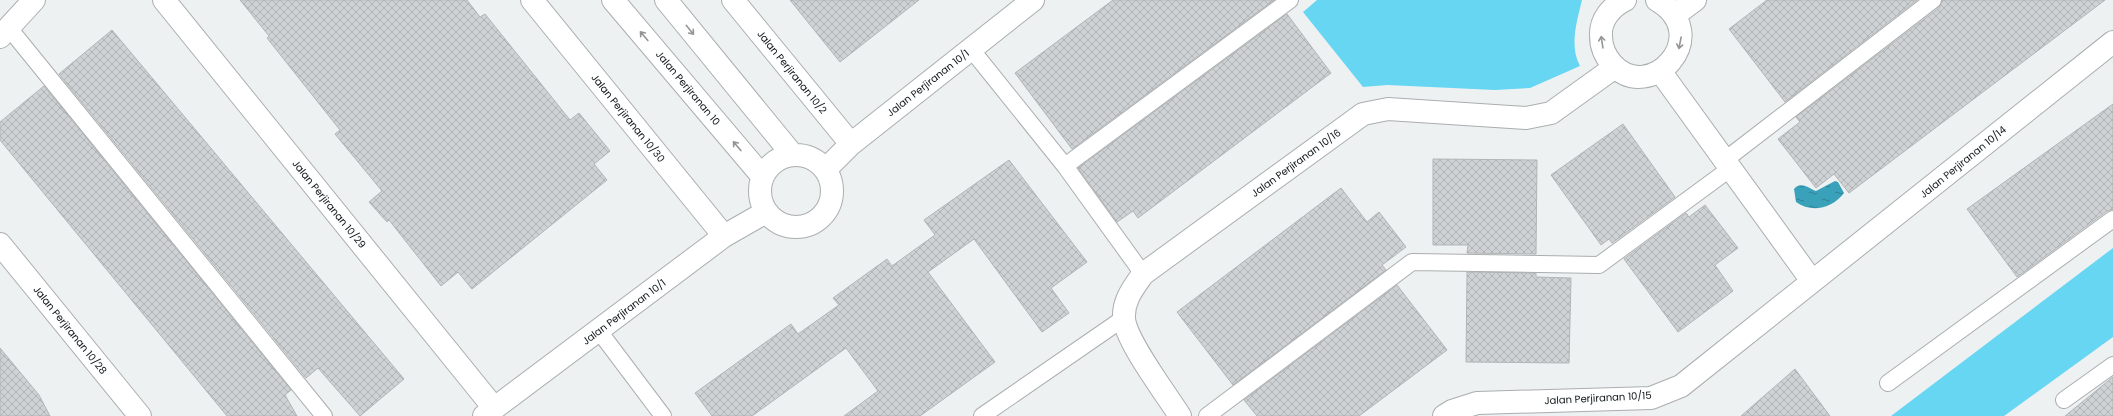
<svg xmlns="http://www.w3.org/2000/svg" width="2113" height="416" viewBox="0 0 2113 416" font-family="Poppins,sans-serif">
<style>
.green{fill:#66d6f3}
.water{fill:url(#water-ripples)}
.building{fill:url(#building-cross-hatch);stroke:#b1b5b6}
.lines{fill:none;stroke-linecap:round;stroke-linejoin:round}
.service-casing{stroke:#aaaeaf;stroke-width:18}
.minor-casing{stroke:#aaaeaf;stroke-width:24}
.service{stroke:#fff;stroke-width:16}
.minor{stroke:#fff;stroke-width:22}
.oneway{stroke:#949595}
.labels{text-anchor:middle;dominant-baseline:central;stroke-width:4;stroke-linejoin:round;paint-order:stroke}
.street-label{font-size:10px;fill:#111313;stroke:#fcfeff}
</style>
<defs>
<pattern id="water-ripples" width="26" height="14" patternUnits="userSpaceOnUse"><rect width="26" height="14" fill="#39a1ba"/><path d="M2 4q2-2 4 0t4 0M15 11q2-2 4 0t4 0" fill="none" stroke="#2f8296"/></pattern>
<pattern id="building-cross-hatch" width="8" height="8" patternUnits="userSpaceOnUse"><rect width="8" height="8" fill="#ced2d4"/><path d="M0 0l8 8M0 8l8-8" fill="none" stroke="#b0b3b5"/></pattern>
</defs>
<rect width="100%" height="100%" fill="#edf1f2"/>
<!-- green -->
<path class="green" d="M 1317,0 L 1582,0 C 1577,21 1569,46 1580,66 L 1530,88 L 1495,90 L 1387,85 L 1363,87 L 1303,12 Z
M 2113,248 L 2113,337 L 2004,416 L 1891,416 Z"/>
<!-- water -->
<path class="water" d="M 1835,181 L 1838,182 L 1844,193 C 1832,209 1811,213 1796,202 L 1794,189 C 1801,181 1808,188 1816,191 Z"/>
<!-- building -->
<path class="building" d="M 240,0 L 467,0 L 480,17 L 485,14 L 570,120 L 579,113 L 610,151 L 594,164 L 607,180 L 472,289 L 458,272 L 441,286 L 389,220 L 387,222 L 369,202 L 382,191 L 335,134 L 340,130 L 267,38 L 269,36 Z
M 790,0 L 919,0 L 840,62 Z
M 1113,0 L 1274,0 L 1072,149 L 1015,73 Z
M 1767,0 L 1917,0 L 1785,102 L 1729,29 Z
M 1942,0 L 2105,0 L 1849,193 L 1834,174 L 1816,188 L 1778,139 L 1800,122 L 1796,117 L 1939,8 Z
M 1287,14 L 1331,73 L 1138,218 L 1133,211 L 1117,222 L 1078,168 Z
M 112,30 L 404,379 L 360,416 L 318,368 L 306,378 L 59,74 Z
M 44,86 L 291,390 L 285,395 L 297,416 L 227,416 L 0,140 L 0,122 Z
M 2113,104 L 2113,209 L 2107,211 L 2017,277 L 1967,209 Z
M 1623,124 L 1675,197 L 1612,243 L 1609,239 L 1601,245 L 1551,175 Z
M 1433,159 L 1537,160 L 1536,254 L 1467,253 L 1468,245 L 1433,245 Z
M 1009,160 L 1087,262 L 1051,288 L 1069,313 L 1042,332 L 974,239 L 928,272 L 995,362 L 920,416 L 844,416 L 878,391 L 846,348 L 752,416 L 712,416 L 695,393 L 791,324 L 798,334 L 839,305 L 833,298 L 887,259 L 892,266 L 935,235 L 924,220 Z
M 1341,188 L 1367,222 L 1379,212 L 1406,247 L 1382,265 L 1386,270 L 1233,385 L 1177,312 Z
M 1705,205 L 1738,248 L 1715,265 L 1733,291 L 1678,332 L 1624,259 L 1686,213 L 1689,217 Z
M 1467,272 L 1536,273 L 1536,277 L 1571,278 L 1569,363 L 1466,362 Z
M 1397,285 L 1447,350 L 1359,416 L 1257,416 L 1244,400 Z
M 0,348 L 39,395 L 50,416 L 0,416 Z
M 1795,369 L 1830,416 L 1741,416 Z
M 2113,377 L 2113,416 L 2065,416 Z"/>
<g class="lines">
<defs>
<path id="service" d="M 9,28 L 324,416
M 971,49 L 1065,166 L 1143,274
M 1725,160 L 1933,0
M 1065,166 L 1290,0
M 599,331 L 663,416
M 1888,383 L 2113,219
M 2064,400 L 2113,365
M 982,416 L 1124,318
M 1207,416 L 1412,262 L 1599,265 L 1731,168"/>
<path id="minor" d="M 164,0 L 494,408
M 532,0 L 724,236
M 613,0 L 762,176
M 666,0 L 792,154
M 733,0 L 851,144
M 1625,0 C 1611,7 1600,20 1601,36 C 1601,47 1605,56 1612,64 C 1650,106 1716,35 1657,0
M 1675,15 L 1695,0
M 0,37 L 34,0
M 1660,71 L 1812,281
M760 191a36 36 0 1 1 72 0a36 36 0 1 1-72 0Z
M 826,169 L 851,144 L 1033,0
M 0,244 L 140,416
M 484,416 L 724,236 L 766,212
M 1180,416 C 1167,395 1125,340 1124,318 C 1123,300 1134,287 1143,274 L 1363,114 L 1388,109 L 1526,118 L 1551,113 L 1615,67
M 1444,416 L 1452,411 L 1477,403 L 1651,398 L 1681,386 L 2113,42"/>
</defs>
<!-- service casing -->
<use href="#service" class="service-casing"/>
<!-- minor casing -->
<use href="#minor" class="minor-casing"/>
<!-- service -->
<use href="#service" class="service"/>
<!-- minor -->
<use href="#minor" class="minor"/>
</g>
<!-- one-way arrows -->
<defs><path id="oneway-shaft" d="M-6 0H5M1.5-3L5.5 0L1.5 3" fill="none" stroke-width="1.6" stroke-linecap="round" stroke-linejoin="round"/></defs>
<g class="oneway">
<use href="#oneway-shaft" transform="translate(690 30) rotate(51)"/>
<use href="#oneway-shaft" transform="translate(644 36) rotate(-130)"/>
<use href="#oneway-shaft" transform="translate(1602 42) rotate(-99)"/>
<use href="#oneway-shaft" transform="translate(1680 43) rotate(101)"/>
<use href="#oneway-shaft" transform="translate(737 146) rotate(-130)"/>
</g>
<g class="labels">
<!-- street labels -->
<g class="street-label">
<text transform="translate(792 72) rotate(51)">Jalan Perjiranan 10/2</text>
<text transform="translate(928 83) rotate(-38)">Jalan Perjiranan 10/1</text>
<text transform="translate(688 88) rotate(50)">Jalan Perjiranan 10</text>
<text transform="translate(628 118) rotate(51)">Jalan Perjiranan 10/30</text>
<text transform="translate(1963 162) rotate(-39)">Jalan Perjiranan 10/14</text>
<text transform="translate(1296 163) rotate(-36)">Jalan Perjiranan 10/16</text>
<text transform="translate(329 204) rotate(51)">Jalan Perjiranan 10/29</text>
<text transform="translate(624 312) rotate(-37)">Jalan Perjiranan 10/1</text>
<text transform="translate(70 330) rotate(51)">Jalan Perjiranan 10/28</text>
<text transform="translate(1598 398) rotate(-3)">Jalan Perjiranan 10/15</text>
</g>
</g>
</svg>
